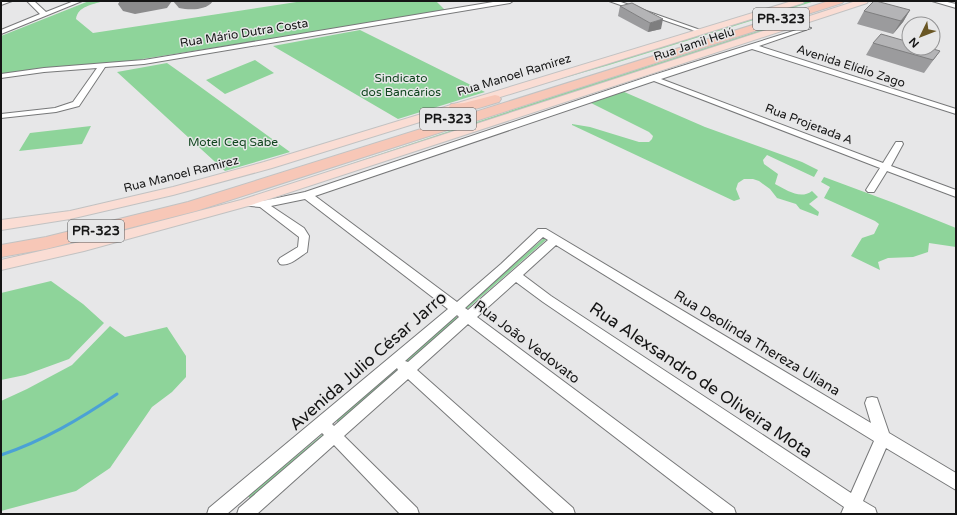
<svg xmlns="http://www.w3.org/2000/svg" width="957" height="515" viewBox="0 0 957 515" font-family="'Varela Round',sans-serif">
<style>
.green{fill:#8ed49a}
.lines{fill:none;stroke-linecap:round;stroke-linejoin:round}
.stream{stroke:#4ba1d5;stroke-width:3}
.taxiway{fill:#8b8b8c;fill-rule:evenodd}
.runway{fill:#8b8b8c;fill-rule:evenodd}
.minor-casing{stroke:#777879;stroke-width:2}
.major-casing{stroke:#c2c2c2;stroke-width:2}
.highway-casing{stroke:#c2c2c2;stroke-width:2}
.minor{fill:#fff;fill-rule:evenodd}
.major{fill:#faddd4;fill-rule:evenodd}
.highway{fill:#f7c7b7;fill-rule:evenodd}
.wall{fill:#9b9b9d}
.shaded-wall{fill:#7e7e7f}
.building{fill:#b4b4b6;stroke:#7e7e7f}
.labels{text-anchor:middle;dominant-baseline:central;stroke-width:3;stroke-linejoin:round;paint-order:stroke}
.far-street-label{font-size:12px;fill:#151515;stroke:#e7e7e8}
.far-park-label{font-size:12px;fill:#10451e;stroke:#e7e7e8}
.shield{fill:#e7e7e8;stroke:#545454;stroke-width:1}
.shield-label{font-size:13px;font-weight:bold;fill:#151515}
.street-label{font-size:14px;fill:#151515;stroke:#e7e7e8}
.near-street-label{font-size:17px;fill:#151515;stroke:#e7e7e8}
</style>
<rect width="100%" height="100%" fill="#e7e7e8"/>
<!-- green -->
<path class="green" d="M 89,1 L 103,1 C 92,5 78,6 76,19 L 93,33 L 303,1 L 436,1 L 446,11 L 130,61 L 40,68 L 1,74 L 1,36 Z
M 806,1 L 815,1 L 609,65 L 501,96 Z
M 816,15 L 252,198 L 251,197 L 567,92 L 773,26 Z
M 360,30 L 485,92 L 398,119 L 273,46 Z
M 255,60 L 274,73 L 225,94 L 206,80 Z
M 167,63 L 184,75 L 290,152 L 225,171 L 117,72 Z
M 622,91 L 705,127 L 802,162 L 818,170 L 814,177 L 767,155 L 763,160 L 764,164 L 778,174 L 775,184 C 787,190 800,200 812,191 L 818,197 L 809,204 L 819,212 L 818,216 L 800,209 L 796,204 L 777,198 L 770,189 L 759,181 L 753,179 L 744,179 L 738,183 L 736,189 L 740,199 L 734,201 L 572,125 L 572,124 L 590,127 L 639,142 L 649,142 L 652,139 L 653,136 L 649,132 L 591,103 L 591,102 Z
M 91,126 L 82,144 L 19,151 L 30,133 Z
M 824,177 L 894,203 L 956,228 L 956,247 L 929,243 L 928,252 L 913,257 L 888,258 L 878,262 L 880,270 L 851,256 L 862,238 L 874,234 L 879,224 L 875,221 L 824,198 L 830,187 L 821,182 Z
M 544,238 L 547,239 L 467,309 L 465,307 Z
M 51,281 L 83,304 L 104,323 L 69,359 L 25,375 L 1,380 L 1,293 Z
M 455,316 L 458,318 L 408,364 L 405,361 Z
M 110,326 L 125,337 L 167,327 L 186,356 L 186,377 L 172,392 L 152,407 L 110,468 L 76,491 L 1,511 L 1,401 L 27,389 L 72,365 Z
M 397,369 L 400,371 L 339,424 L 336,420 Z
M 323,434 L 328,438 L 252,501 L 248,496 Z"/>
<g class="lines">
<!-- stream -->
<path class="stream" d="M 1,455 C 43,441 80,419 117,394"/>
<!-- taxiway -->
<path class="taxiway" d="M 173,1 L 213,1 C 206,11 189,10 179,8 Z"/>
<!-- runway -->
<path class="runway" d="M 120,1 L 172,1 L 167,8 L 135,14 L 123,11 L 118,4 Z"/>
<defs>
<path id="minor" d="M 1,1 L 12,1 L 1,5 Z
M 27,1 L 34,1 L 46,12 L 74,1 L 82,1 L 1,34 L 1,30 L 40,14 Z
M 499,1 L 513,1 L 510,3 L 144,64 L 105,67 L 79,106 L 56,112 L 1,118 L 1,114 L 55,108 L 73,102 L 97,68 L 44,72 L 1,78 L 1,74 L 44,68 L 144,60 Z
M 609,1 L 618,1 L 706,32 L 701,33 Z
M 932,1 L 943,1 L 956,4 L 956,8 Z
M 806,27 L 811,28 L 759,46 L 956,109 L 956,114 L 752,49 L 661,79 L 883,163 L 896,142 L 902,142 L 903,144 L 891,166 L 956,190 L 956,197 L 887,171 L 874,192 L 868,192 L 866,190 L 880,168 L 654,81 L 315,196 L 457,302 L 501,264 L 538,229 L 546,229 L 871,423 L 865,403 L 867,398 L 872,397 L 877,398 L 889,433 L 956,473 L 956,490 L 886,448 L 863,501 L 875,508 L 877,514 L 841,514 L 844,507 L 543,302 L 516,282 L 477,317 L 734,508 L 736,514 L 715,514 L 468,324 L 417,370 L 573,508 L 575,514 L 555,514 L 408,379 L 344,436 L 417,508 L 419,514 L 400,514 L 334,445 L 257,514 L 237,514 L 239,508 L 324,435 L 322,433 L 227,514 L 207,514 L 209,508 L 448,309 L 305,199 L 271,206 L 304,228 L 309,236 L 307,252 C 299,257 289,267 280,264 L 278,261 L 280,258 L 298,247 L 299,237 L 260,207 L 240,205 L 239,203 L 240,201 L 263,201 L 305,192 L 650,76 ZM 543,237 L 548,240 L 468,310 L 465,308 ZM 556,245 L 874,441 L 851,493 L 551,296 L 523,275 ZM 457,315 L 459,317 L 408,362 L 405,361 ZM 397,368 L 398,370 L 334,426 L 332,424 Z"/>
<path id="major" d="M 792,1 L 804,1 L 803,3 L 272,168 L 173,195 L 70,219 L 1,230 L 1,220 L 70,211 L 173,187 L 264,162 Z
M 856,1 L 868,1 L 867,3 L 248,206 L 84,251 L 1,270 L 1,260 L 84,241 L 241,200 Z"/>
<path id="highway" d="M 829,1 L 844,1 L 842,3 L 196,211 L 46,249 L 1,257 L 1,245 L 46,237 L 188,202 Z
M 495,95 L 499,96 L 501,99 L 499,102 C 484,106 466,114 451,110 L 449,107 L 451,104 L 464,103 Z"/>
</defs>
<!-- minor casing -->
<use href="#minor" class="minor-casing"/>
<!-- major casing -->
<use href="#major" class="major-casing"/>
<!-- highway casing -->
<use href="#highway" class="highway-casing"/>
<!-- minor -->
<use href="#minor" class="minor"/>
<!-- major -->
<use href="#major" class="major"/>
<!-- highway -->
<use href="#highway" class="highway"/>
</g>
<!-- wall -->
<path class="wall" d="M 620,6 L 661,29 L 648,32 L 618,16 Z
M 910,10 L 903,22 L 893,34 L 857,24 L 864,11 Z
M 873,43 L 940,51 L 924,73 L 866,55 Z"/>
<!-- shaded-wall -->
<path class="shaded-wall" d="M 910,10 L 903,22 L 893,34 L 901,21 Z
M 663,19 L 661,29 L 648,32 L 650,23 Z"/>
<!-- building -->
<path class="building" d="M 874,1 L 876,1 L 910,10 L 901,21 L 864,11 Z
M 632,3 L 663,19 L 650,23 L 620,6 Z
M 881,34 L 909,42 L 909,48 L 930,48 L 940,51 L 933,60 L 873,43 Z"/>
<g class="labels">
<!-- far-street labels -->
<g class="far-street-label">
<text transform="translate(244 33) rotate(-9)">Rua Mário Dutra Costa</text>
<text transform="translate(694 44) rotate(-18)">Rua Jamil Helú</text>
<text transform="translate(851 66) rotate(18)">Avenida Elídio Zago</text>
<text transform="translate(514 75) rotate(-17)">Rua Manoel Ramirez</text>
<text transform="translate(809 124) rotate(21)">Rua Projetada A</text>
<text transform="translate(181 174) rotate(-14)">Rua Manoel Ramirez</text>
</g>
<!-- far-park labels -->
<g class="far-park-label">
<text x="401" y="78">Sindicato<tspan x="401" dy="14">dos Bancários</tspan></text>
<text x="233" y="142">Motel Ceq Sabe</text>
</g>
<!-- shield labels -->
<g class="shield">
<rect x="753" y="8" width="56" height="22" rx="3"/>
<rect x="420" y="108" width="56" height="22" rx="3"/>
<rect x="68" y="220" width="56" height="22" rx="3"/>
</g>
<g class="shield-label">
<text x="781" y="19">PR-323</text>
<text x="448" y="119">PR-323</text>
<text x="96" y="231">PR-323</text>
</g>
<!-- street labels -->
<g class="street-label">
<text transform="translate(527 342) rotate(37)">Rua João Vedovato</text>
<text transform="translate(757 343) rotate(31)">Rua Deolinda Thereza Uliana</text>
</g>
<!-- near-street labels -->
<g class="near-street-label">
<text transform="translate(368 361) rotate(-41)">Avenida Julio César Jarro</text>
<text transform="translate(701 380) rotate(34)">Rua Alexsandro de Oliveira Mota</text>
</g>
</g>
<!-- border -->
<rect width="957" height="515" fill="none" stroke="#151515" stroke-width="4"/>
<!-- north arrow -->
<g transform="translate(921 36) rotate(227)"><circle r="19" fill="#e7e7e8" stroke="#939394"/>
<path d="M0-3L7 15L0 10L-7 15Z" fill="#695624"/>
<text y="-6" font-size="11" font-weight="bold" text-anchor="middle" fill="#151515">N</text>
</g>
</svg>
